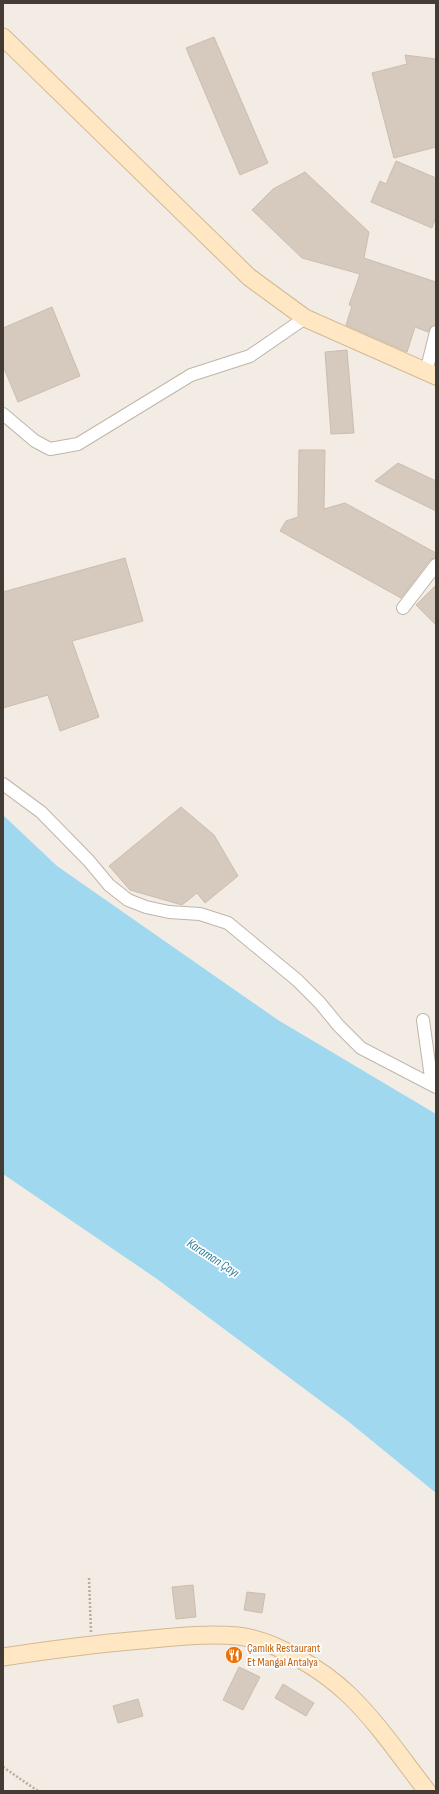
<svg xmlns="http://www.w3.org/2000/svg" width="439" height="1794" viewBox="0 0 439 1794" font-family="'Sofia Sans Condensed',sans-serif">
<style>
.water{fill:#a0d9ef}
.building{fill:#d6c9bd;stroke:#cebdad}
.lines{fill:none;stroke-linecap:round;stroke-linejoin:round}
.street-casing{stroke:#c0b5aa;stroke-width:14}
.secondary-casing{stroke:#d2b994;stroke-width:19}
.path{stroke:#beac98;stroke-width:2.5;stroke-dasharray:2 2;stroke-linecap:butt}
.street{stroke:#fff;stroke-width:12}
.secondary{stroke:#fee7c2;stroke-width:17}
.labels{text-anchor:middle;dominant-baseline:central;stroke-width:3.5;stroke-linejoin:round;paint-order:stroke}
.food-label{font-size:12px;fill:#c56008;stroke:#fff;text-anchor:start}
.water-label{font-size:13px;font-style:italic;fill:#2d7d9d;stroke:#fff}
</style>
<rect width="100%" height="100%" fill="#f2ece4"/>
<!-- water -->
<path class="water" d="M 3,815 L 57,866 L 278,1020 L 436,1114 L 436,1493 L 349,1422 L 157,1279 L 3,1174 Z"/>
<!-- building -->
<path class="building" d="M 214,37 L 268,163 L 240,175 L 186,48 Z
M 405,55 L 436,59 L 436,147 L 394,158 L 372,73 L 407,64 Z
M 396,161 L 436,178 L 436,217 L 432,228 L 371,202 L 380,181 L 386,184 Z
M 305,172 L 369,232 L 364,258 L 436,282 L 436,325 L 431,327 L 428,332 L 415,327 L 407,352 L 346,325 L 352,306 L 349,305 L 360,274 L 302,258 L 252,210 L 273,189 Z
M 52,307 L 80,376 L 18,402 L 3,366 L 3,328 Z
M 347,350 L 354,433 L 331,434 L 325,352 Z
M 299,450 L 325,450 L 324,509 L 345,503 L 436,553 L 436,558 L 430,560 L 401,598 L 280,531 L 286,521 L 298,517 Z
M 398,463 L 436,481 L 436,511 L 375,481 Z
M 125,558 L 143,621 L 72,641 L 99,717 L 60,731 L 48,695 L 3,708 L 3,592 Z
M 436,585 L 436,625 L 416,605 Z
M 181,807 L 214,835 L 238,876 L 205,903 L 197,893 L 182,905 L 130,890 L 109,866 Z
M 193,1585 L 196,1617 L 176,1619 L 172,1587 Z
M 247,1592 L 265,1594 L 262,1613 L 244,1610 Z
M 239,1667 L 260,1677 L 243,1710 L 223,1700 Z
M 283,1684 L 314,1703 L 306,1716 L 275,1698 Z
M 138,1699 L 143,1716 L 118,1723 L 113,1706 Z"/>
<g class="lines">
<defs>
<path id="street" d="M 426,372 L 436,332
M 3,414 L 35,441 L 50,449 L 78,444 L 191,375 L 250,356 L 305,318
M 403,608 L 436,565
M 3,784 L 41,812 L 89,861 L 109,885 L 128,900 L 146,907 L 169,912 L 200,914 L 228,923 L 297,980 L 320,1003 L 338,1025 L 361,1048 L 436,1087
M 423,1020 L 432,1085"/>
<path id="secondary" d="M 3,37 L 249,277 L 305,318 L 436,376
M 3,1657 C 49,1650 95,1644 141,1640 C 173,1637 206,1633 238,1636 C 275,1640 323,1670 349,1695 C 378,1723 402,1759 427,1791"/>
</defs>
<!-- street casing -->
<use href="#street" class="street-casing"/>
<!-- secondary casing -->
<use href="#secondary" class="secondary-casing"/>
<!-- path -->
<path class="path" d="M 89,1578 L 91,1632
M 3,1767 L 38,1791"/>
<!-- street -->
<use href="#street" class="street"/>
<!-- secondary -->
<use href="#secondary" class="secondary"/>
</g>
<!-- icons -->
<defs>
<symbol id="restaurant-disc" viewBox="-11 -11 22 22"><circle r="9.5" fill="#e8710a" stroke="#fff"/><path d="M-5-6h1v4h1v-4h1v4h1v-4h1v5L-1.5 .5V6h-2V.5L-5-1ZM5-6V6H3V1.5H1.5Q1.5-4 5-6Z" fill="#fff"/></symbol>
</defs>
<g fill-rule="evenodd">
<use href="#restaurant-disc" x="224" y="1645" width="20" height="20"/>
</g>
<g class="labels">
<!-- food labels -->
<g class="food-label">
<text x="247" y="1648">Çamlık Restaurant<tspan x="247" dy="14">Et Mangal Antalya</tspan></text>
</g>
<!-- water labels -->
<g class="water-label">
<text transform="translate(213 1258) rotate(33)">Karaman Çayı</text>
</g>
</g>
<!-- border -->
<rect width="439" height="1794" fill="none" stroke="#443c34" stroke-width="8"/>
</svg>
